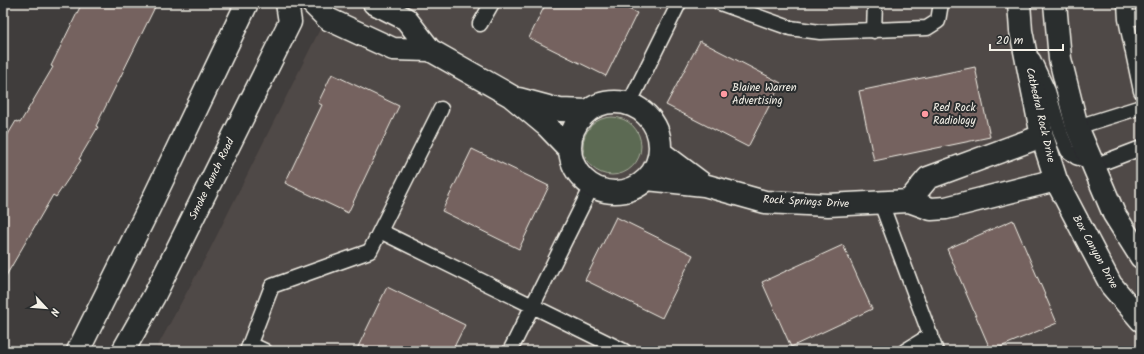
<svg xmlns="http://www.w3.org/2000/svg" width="1144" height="354" viewBox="0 0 1144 354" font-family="Kalam,sans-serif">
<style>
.built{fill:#504846}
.green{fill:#5c6a52;stroke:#a8ae9d}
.building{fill:#75625e;stroke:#f4f1e8}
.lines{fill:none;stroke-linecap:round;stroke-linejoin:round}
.lane-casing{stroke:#f4f1e8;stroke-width:17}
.street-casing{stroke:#f4f1e8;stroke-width:25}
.secondary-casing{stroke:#f4f1e8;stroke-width:25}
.lane{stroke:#2a2d2e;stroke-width:14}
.street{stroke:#2a2d2e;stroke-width:22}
.secondary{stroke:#2a2d2e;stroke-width:22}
.poi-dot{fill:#ff9aa2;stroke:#2a2d2e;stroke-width:1.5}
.labels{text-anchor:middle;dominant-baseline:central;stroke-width:4;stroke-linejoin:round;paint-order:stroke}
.poi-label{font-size:11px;fill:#f4f1e8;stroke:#2a2d2e;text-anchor:start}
.street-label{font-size:11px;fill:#f4f1e8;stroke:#2a2d2e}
</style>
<rect width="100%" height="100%" fill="#403d3c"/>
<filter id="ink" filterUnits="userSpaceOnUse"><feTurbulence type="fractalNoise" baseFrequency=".025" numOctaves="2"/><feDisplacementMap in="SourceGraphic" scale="8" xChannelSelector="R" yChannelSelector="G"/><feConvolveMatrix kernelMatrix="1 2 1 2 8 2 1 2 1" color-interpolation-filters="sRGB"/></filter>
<g filter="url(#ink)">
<!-- built -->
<path class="built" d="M 333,3 L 1141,3 L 1141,351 L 155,351 L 209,251 Z"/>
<!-- green -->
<path class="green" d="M583 146a29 29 0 1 1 58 0a29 29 0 1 1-58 0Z"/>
<!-- building -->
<path class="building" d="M 82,3 L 157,3 L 96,126 L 98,127 L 79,159 L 81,160 L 56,197 L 53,195 L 3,281 L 3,143 L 16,121 L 20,123 L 53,67 L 51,66 Z
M 546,3 L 616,3 L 637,13 L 606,76 L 529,38 Z
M 700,41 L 781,83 L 748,147 L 666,105 Z
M 975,67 L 990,137 L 874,161 L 859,91 Z
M 332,74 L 399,106 L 348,213 L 285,183 L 322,105 L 318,103 Z
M 472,149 L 549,186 L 519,249 L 442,211 Z
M 616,217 L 693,255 L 662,318 L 585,280 Z
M 1013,220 L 1057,323 L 991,351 L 947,249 Z
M 843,245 L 872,309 L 791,347 L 762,282 Z
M 387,287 L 465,325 L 452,351 L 356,351 Z"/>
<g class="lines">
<defs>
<path id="lane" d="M 720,3 L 790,28 L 820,32 L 927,28 L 938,21 L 941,3
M 1125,3 L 1126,19 L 1141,91
M 1126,19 L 1141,17
M 480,24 L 492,3
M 874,31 L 875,3
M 1033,59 L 1048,91 L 1061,135 L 1068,151 L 1076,157 L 1099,164 L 1141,148
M 629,104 L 679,3
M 1077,127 L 1141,107
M 881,203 L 936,351
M 380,231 L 624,351
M 250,344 L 265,351
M 247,351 L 272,286 L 370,251 L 441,109
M 510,351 L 592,186
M 905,351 L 931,335"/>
<path id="street" d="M 312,3 L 328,19 L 393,49 L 430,50
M 374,3 L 406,19 L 430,50 L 511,96 L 547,126 L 570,150
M 1019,3 L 1021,31 L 1042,136 L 1056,180 L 1111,285 L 1141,320
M 1055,3 L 1060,59 L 1077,127 L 1114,214 L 1141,257
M 519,99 L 560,110 L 588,111
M570 147a45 45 0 1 1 90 0a45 45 0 1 1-90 0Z
M 660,152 L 704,185
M 647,179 L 704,185 L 765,202 L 828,205 L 909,201 L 931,209 L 946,208 L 1056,180
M 909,201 L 928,178 L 1042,136"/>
<path id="secondary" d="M 78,351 L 149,208 L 247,3
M 123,351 L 154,296 L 290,22 L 287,3"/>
</defs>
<!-- lane casing -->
<use href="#lane" class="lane-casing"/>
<!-- street casing -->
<use href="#street" class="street-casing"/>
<!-- secondary casing -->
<use href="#secondary" class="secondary-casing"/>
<!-- lane -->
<use href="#lane" class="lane"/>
<!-- street -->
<use href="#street" class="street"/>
<!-- secondary -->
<use href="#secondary" class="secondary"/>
</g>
</g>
<!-- markers -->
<g class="poi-dot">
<circle cx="724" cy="94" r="4"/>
<circle cx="925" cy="114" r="4"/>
</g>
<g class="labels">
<!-- poi labels -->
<g class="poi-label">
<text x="732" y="88">Blaine Warren<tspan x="732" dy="13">Advertising</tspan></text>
<text x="933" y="108">Red Rock<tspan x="933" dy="13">Radiology</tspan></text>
</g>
<!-- street labels -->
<g class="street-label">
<text transform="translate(1040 115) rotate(77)">Cathedral Rock Drive</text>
<text transform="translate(212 179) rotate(-64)">Smoke Ranch Road</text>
<text transform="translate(806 202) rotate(3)">Rock Springs Drive</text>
<text transform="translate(1095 252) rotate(61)">Box Canyon Drive</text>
</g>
</g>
<!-- margin -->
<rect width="1144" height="354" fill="none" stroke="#2a2d2e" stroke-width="16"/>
<rect x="8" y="8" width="1128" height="338" fill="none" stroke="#f4f1e8" stroke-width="1.5" filter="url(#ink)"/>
<!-- north arrow -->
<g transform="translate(46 308) rotate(116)" stroke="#2a2d2e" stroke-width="3" paint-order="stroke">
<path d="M0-3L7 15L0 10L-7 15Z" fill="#f4f1e8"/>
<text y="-6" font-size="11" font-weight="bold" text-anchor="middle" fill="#f4f1e8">N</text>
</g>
<!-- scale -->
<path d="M990 44v6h73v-6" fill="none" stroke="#f4f1e8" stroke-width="2"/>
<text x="996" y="44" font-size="12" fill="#f4f1e8" stroke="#2a2d2e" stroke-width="3" paint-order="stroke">20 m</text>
</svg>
